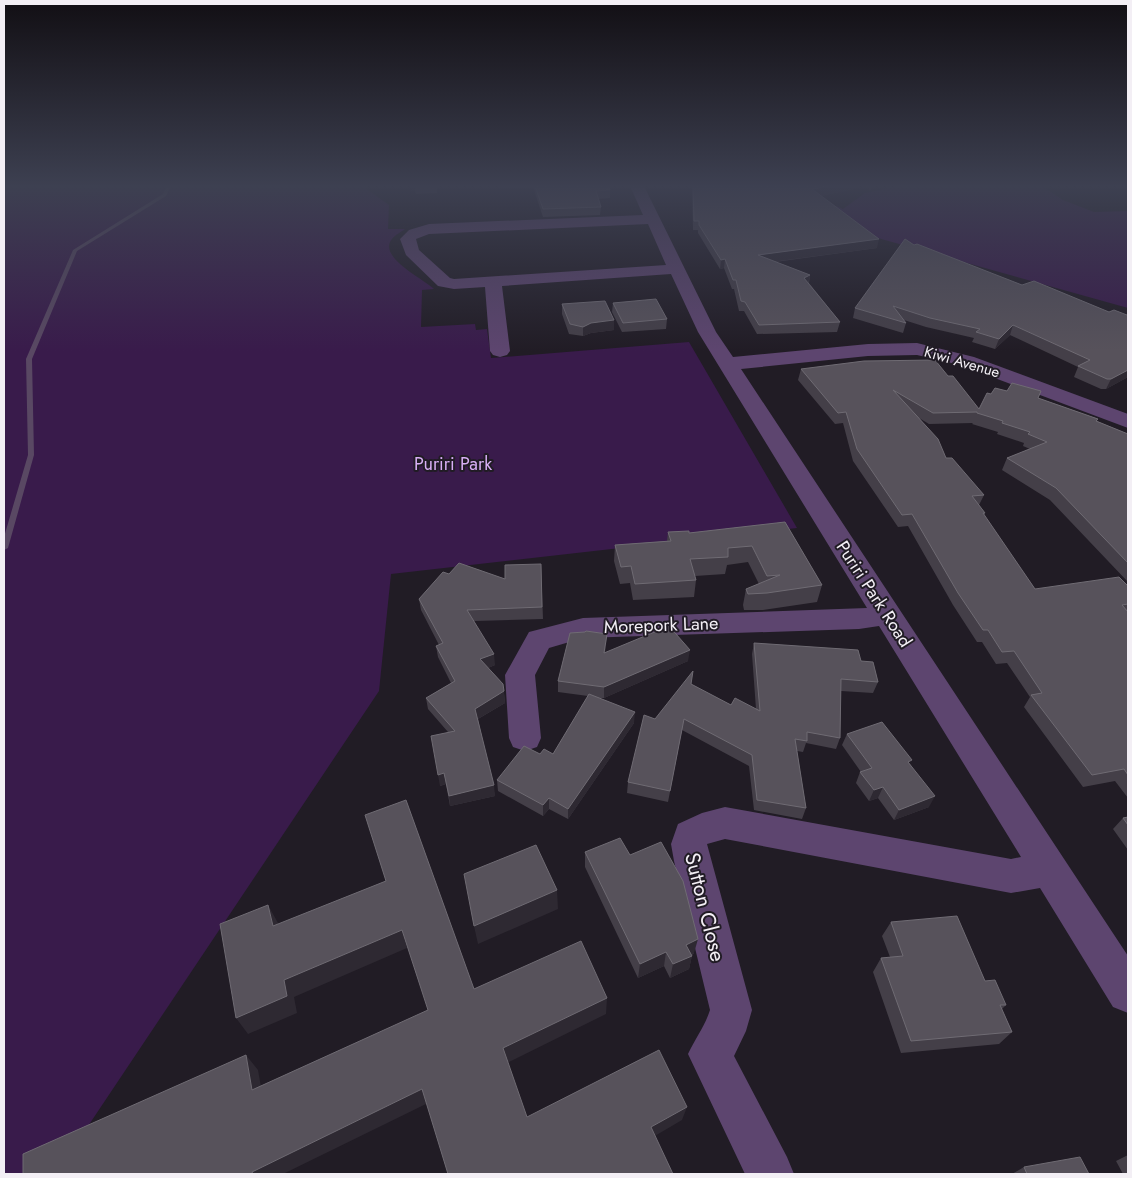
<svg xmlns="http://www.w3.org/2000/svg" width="1132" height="1178" viewBox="0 0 1132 1178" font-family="Jost,sans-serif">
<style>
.green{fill:#391b4b}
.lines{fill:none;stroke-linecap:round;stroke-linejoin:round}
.stream{fill:#594863;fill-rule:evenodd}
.minor{fill:#5d456f;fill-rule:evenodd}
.wall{fill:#443f48}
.shaded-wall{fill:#2e2932}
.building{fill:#57525b;stroke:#6f6b73}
.labels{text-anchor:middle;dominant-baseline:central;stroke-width:4;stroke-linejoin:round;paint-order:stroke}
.far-street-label{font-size:15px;fill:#f3eff5;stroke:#211c25}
.park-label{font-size:18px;fill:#d8aff5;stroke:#211c25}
.street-label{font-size:18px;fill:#f3eff5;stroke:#211c25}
.near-street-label{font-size:21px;fill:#f3eff5;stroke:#211c25}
</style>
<rect width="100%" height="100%" fill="#211c25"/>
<!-- green -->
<path class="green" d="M 4,186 L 366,186 L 365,188 L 389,205 L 388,229 L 405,229 C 401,232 395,235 392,239 C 377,257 424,279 434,289 L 422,290 L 421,327 L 475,324 L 476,330 L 487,329 L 491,358 L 689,342 L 797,528 L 391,574 L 379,691 L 56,1174 L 4,1174 Z
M 898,186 L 1042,186 L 1063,200 L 1094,212 L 1128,211 L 1128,308 L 867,235 L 808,194 L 843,209 L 865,193 Z"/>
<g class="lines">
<!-- stream -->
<path class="stream" d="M 167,186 L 171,186 L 166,196 L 77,251 L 32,359 L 34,455 L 8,548 L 4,550 L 4,537 L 28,455 L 26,359 L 73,250 L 163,194 Z"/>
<!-- minor -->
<path class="minor" d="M 630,186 L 644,186 L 716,332 L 733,357 L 868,344 L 917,343 L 974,357 L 1128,414 L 1128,428 L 960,365 L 917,355 L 868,356 L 741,369 L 1128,956 L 1128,1013 L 1113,1007 L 1040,888 L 1011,893 L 725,839 L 707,844 L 752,1010 L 746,1031 L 734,1056 L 787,1157 L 794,1174 L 745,1174 L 688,1054 C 695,1039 705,1026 710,1010 L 674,861 L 671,844 L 678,824 L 702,813 L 725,807 L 1011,859 L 1021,857 L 879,626 L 859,629 L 583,638 L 549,648 L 535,675 L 541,738 L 537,747 L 525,751 L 513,747 L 509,738 L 505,675 L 529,632 L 583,618 L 867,608 L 698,332 L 671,274 L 502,286 L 510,351 L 507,355 L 500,357 L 493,355 L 490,351 L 485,287 L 454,289 L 438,286 L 406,255 L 400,239 L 409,230 L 429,224 L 643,215 ZM 648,224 L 666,265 L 454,279 L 450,278 L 419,250 L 416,239 L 429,234 Z"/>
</g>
<!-- wall -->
<path class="wall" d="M 410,186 L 437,186 L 437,193 L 416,194 L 415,191 L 411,191 Z
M 501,186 L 608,186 L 610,190 L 610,198 L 598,199 L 601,207 L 600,215 L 543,217 L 533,187 L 502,188 Z
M 692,186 L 854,186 L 853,189 L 821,196 L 877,248 L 775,262 L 810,275 L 809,283 L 840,322 L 837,332 L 757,334 L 744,311 L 739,311 L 734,289 L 732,289 L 724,268 L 720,269 L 698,233 L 698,230 L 693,230 Z
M 868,186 L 874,186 L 870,191 Z
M 914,245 L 1022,285 L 1109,312 L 1128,315 L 1128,377 L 1106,389 L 1101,389 L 1074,377 L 1078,367 L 1010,335 L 995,349 L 972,342 L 974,338 L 926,327 L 904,320 L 906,323 L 903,333 L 853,318 L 855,308 Z
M 613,303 L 667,319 L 666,329 L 622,332 L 612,312 Z
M 562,304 L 614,330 L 591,333 L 583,336 L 569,334 L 562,314 Z
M 801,369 L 948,376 L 979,409 L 991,394 L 1007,391 L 1038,398 L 1098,419 L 1097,421 L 1128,434 L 1128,582 L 1050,500 L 1002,470 L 1007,458 L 1030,449 L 1023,446 L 1024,443 L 997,434 L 998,432 L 972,424 L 973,423 L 929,424 L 919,418 L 946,458 L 984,495 L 979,505 L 985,513 L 984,515 L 1035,589 L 1128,586 L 1128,798 L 1115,781 L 1083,787 L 1024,707 L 1030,697 L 1007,663 L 996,664 L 982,642 L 977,642 L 953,605 L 908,526 L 898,527 L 853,461 L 843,423 L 835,424 L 798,380 Z
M 785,522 L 822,585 L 817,602 L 763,610 L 744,610 L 743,605 L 746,589 L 759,584 L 748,562 L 727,565 L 725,574 L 695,576 L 696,580 L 694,597 L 633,600 L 630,583 L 620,584 L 614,561 L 615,545 L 667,541 L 668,532 L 689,533 Z
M 541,564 L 543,619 L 474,621 L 495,665 L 488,668 L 503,684 L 505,703 L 478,719 L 495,796 L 450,806 L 446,784 L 440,786 L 448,732 L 428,709 L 426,698 L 451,683 L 438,657 L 436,646 L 439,645 L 421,610 L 419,599 L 449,574 L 505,579 Z
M 607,634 L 605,652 L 688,661 L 604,698 L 598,698 L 634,723 L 568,819 L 549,809 L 543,816 L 498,791 L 497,780 L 540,754 L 553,754 L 588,696 L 558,692 L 558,681 Z
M 754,643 L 861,661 L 878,682 L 873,693 L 841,691 L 840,738 L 836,749 L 806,743 L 803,752 L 797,751 L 806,808 L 802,819 L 754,810 L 749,766 L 682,730 L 668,802 L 627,793 L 628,782 L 655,719 L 691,685 L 731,705 L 756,709 L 752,654 Z
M 847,734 L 910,764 L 929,807 L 894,820 L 878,798 L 869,801 L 856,783 L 860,772 L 861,772 L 842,745 Z
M 1128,817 L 1128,850 L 1113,829 L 1123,818 Z
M 585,852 L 630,855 L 694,953 L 692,955 L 689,969 L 670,978 L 664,966 L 638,978 L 585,867 Z
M 891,922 L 985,981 L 1006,1005 L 1002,1009 L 1012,1032 L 999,1044 L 901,1053 L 873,972 L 881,958 L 890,957 L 882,936 Z
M 1128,1155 L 1128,1174 L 1123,1174 L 1116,1161 Z
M 1024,1167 L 1089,1174 L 1012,1174 Z"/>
<!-- shaded-wall -->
<path class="shaded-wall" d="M 411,186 L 415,186 L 415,191 L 411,191 Z
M 829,186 L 854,186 L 853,189 L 811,198 L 812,189 Z
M 879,239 L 877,248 L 756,264 L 758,255 Z
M 725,259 L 724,268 L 720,269 L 721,260 Z
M 810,275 L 808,284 L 804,278 Z
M 614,320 L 614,330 L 591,333 L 583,336 L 583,327 L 591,323 Z
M 1013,325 L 1010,335 L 995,349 L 999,339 Z
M 1128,370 L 1128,377 L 1106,389 L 1111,379 Z
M 607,634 L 606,646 L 603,664 L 604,653 Z
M 690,650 L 688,661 L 604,698 L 604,687 Z
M 494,654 L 495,665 L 481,671 L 480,659 Z
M 504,691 L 505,703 L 476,720 L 475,709 Z
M 635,712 L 634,723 L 568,819 L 568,809 Z
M 444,773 L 446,784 L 440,786 L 438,775 Z
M 494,785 L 495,796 L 450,806 L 449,796 Z
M 883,787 L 878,798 L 869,801 L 874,790 Z
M 935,796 L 929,807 L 894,820 L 899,810 Z
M 549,798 L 549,809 L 543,816 L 543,805 Z
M 557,890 L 558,909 L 478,944 L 474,926 Z
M 268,905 L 278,923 L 282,944 L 273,926 Z
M 402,930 L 407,948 L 294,997 L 297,1013 L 248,1034 L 236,1018 L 284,980 Z
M 698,939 L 694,953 L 683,959 L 686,945 Z
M 666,952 L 664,966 L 638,978 L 640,964 Z
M 692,956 L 689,969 L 670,978 L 673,964 Z
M 607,998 L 606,1014 L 505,1064 L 503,1048 Z
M 246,1055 L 258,1070 L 264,1104 L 252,1090 Z
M 422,1089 L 428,1103 L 283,1174 L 253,1174 L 252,1172 Z
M 687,1107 L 682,1120 L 648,1140 L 651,1127 Z"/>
<!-- building -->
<path class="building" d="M 535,186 L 608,186 L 610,190 L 596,191 L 601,207 L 543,209 Z
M 693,186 L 829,186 L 812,189 L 879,239 L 758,255 L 810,275 L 804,278 L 840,322 L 759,325 L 745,302 L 741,301 L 736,280 L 733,280 L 725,259 L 721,260 L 699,225 L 699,221 L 694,221 Z
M 905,239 L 914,245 L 917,244 L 1022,285 L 1034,281 L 1109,312 L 1114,310 L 1127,315 L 1128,315 L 1128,370 L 1111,379 L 1107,379 L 1078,366 L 1090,360 L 1013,325 L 999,339 L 976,332 L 980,329 L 930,318 L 893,306 L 906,323 L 855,308 Z
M 656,299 L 667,319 L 623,323 L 613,303 Z
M 605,301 L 614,320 L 591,323 L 583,327 L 570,324 L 562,304 Z
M 935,360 L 948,376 L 953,376 L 979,409 L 987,393 L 991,394 L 995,388 L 1007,391 L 1012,383 L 1041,391 L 1038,398 L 1098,419 L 1096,421 L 1128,434 L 1128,563 L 1056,488 L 1007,458 L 1047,442 L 1028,434 L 1030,432 L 1002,423 L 1003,421 L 977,413 L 977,412 L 933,413 L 893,390 L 938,439 L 946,458 L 952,458 L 984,495 L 972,496 L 985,513 L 983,513 L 1035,589 L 1119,577 L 1128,586 L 1128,604 L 1122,605 L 1128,612 L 1128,775 L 1124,769 L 1092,775 L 1031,695 L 1042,693 L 1014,651 L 1002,652 L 988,630 L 983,630 L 958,593 L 912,514 L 902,515 L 857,449 L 846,412 L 838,413 L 801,369 L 864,361 Z
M 785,522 L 822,585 L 767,593 L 748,594 L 746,589 L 780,575 L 767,576 L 752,546 L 728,548 L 728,557 L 690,559 L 696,580 L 635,584 L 631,566 L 621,567 L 615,545 L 671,541 L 668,532 L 689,531 L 689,533 Z
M 459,563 L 505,579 L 505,565 L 541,564 L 542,607 L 467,610 L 494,654 L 480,659 L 503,684 L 504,691 L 475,709 L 494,785 L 449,796 L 444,773 L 438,775 L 431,736 L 455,731 L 426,698 L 455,681 L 436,646 L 443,643 L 419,599 L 443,572 L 449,574 Z
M 669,626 L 690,650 L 604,687 L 558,681 L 570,633 L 585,632 L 586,631 L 607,634 L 604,653 Z
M 754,643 L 858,650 L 861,661 L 873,662 L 878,682 L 841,679 L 840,738 L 807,732 L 807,741 L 795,739 L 806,808 L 757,800 L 752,755 L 684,719 L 670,791 L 628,782 L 644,715 L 655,719 L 693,671 L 691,684 L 731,705 L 735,698 L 760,711 Z
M 589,694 L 635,712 L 568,809 L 549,798 L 543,805 L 497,780 L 524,746 L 540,754 L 544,749 L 553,754 Z
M 882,722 L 912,760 L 908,762 L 935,796 L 899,810 L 883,787 L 874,790 L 860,772 L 872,768 L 847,734 Z
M 406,800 L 474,989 L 581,941 L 607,998 L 503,1048 L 527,1117 L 659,1050 L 687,1107 L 651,1127 L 673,1174 L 448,1174 L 422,1089 L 252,1172 L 253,1174 L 23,1174 L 23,1154 L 246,1055 L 252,1090 L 428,1010 L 402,930 L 284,980 L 287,996 L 236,1018 L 220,924 L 268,905 L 273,926 L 386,881 L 365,815 Z
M 1128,817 L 1128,825 L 1123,818 Z
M 620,838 L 630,855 L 661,842 L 683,881 L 698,939 L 686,945 L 692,956 L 673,964 L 666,952 L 640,964 L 585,852 Z
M 536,845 L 557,890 L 474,926 L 464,874 Z
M 957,916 L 985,981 L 995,980 L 1006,1005 L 1000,1005 L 1012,1032 L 911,1041 L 881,958 L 903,956 L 891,922 Z
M 1080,1157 L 1089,1174 L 1027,1174 L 1024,1167 Z"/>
<!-- sky -->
<linearGradient id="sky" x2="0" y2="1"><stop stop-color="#120f14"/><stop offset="0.53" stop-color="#3d4051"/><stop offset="1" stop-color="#3d4051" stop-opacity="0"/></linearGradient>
<rect width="1132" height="351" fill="url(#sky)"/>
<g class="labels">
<!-- far-street labels -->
<g class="far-street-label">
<text transform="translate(962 362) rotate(16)">Kiwi Avenue</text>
</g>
<!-- park labels -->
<g class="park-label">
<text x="453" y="464">Puriri Park</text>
</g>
<!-- street labels -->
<g class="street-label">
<text transform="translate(874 594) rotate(57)">Puriri Park Road</text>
<text transform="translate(661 625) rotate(-2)">Morepork Lane</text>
</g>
<!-- near-street labels -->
<g class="near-street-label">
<text transform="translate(705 907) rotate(76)">Sutton Close</text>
</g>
</g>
<!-- border -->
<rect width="1132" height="1178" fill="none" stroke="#f3eff5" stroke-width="10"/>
</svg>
